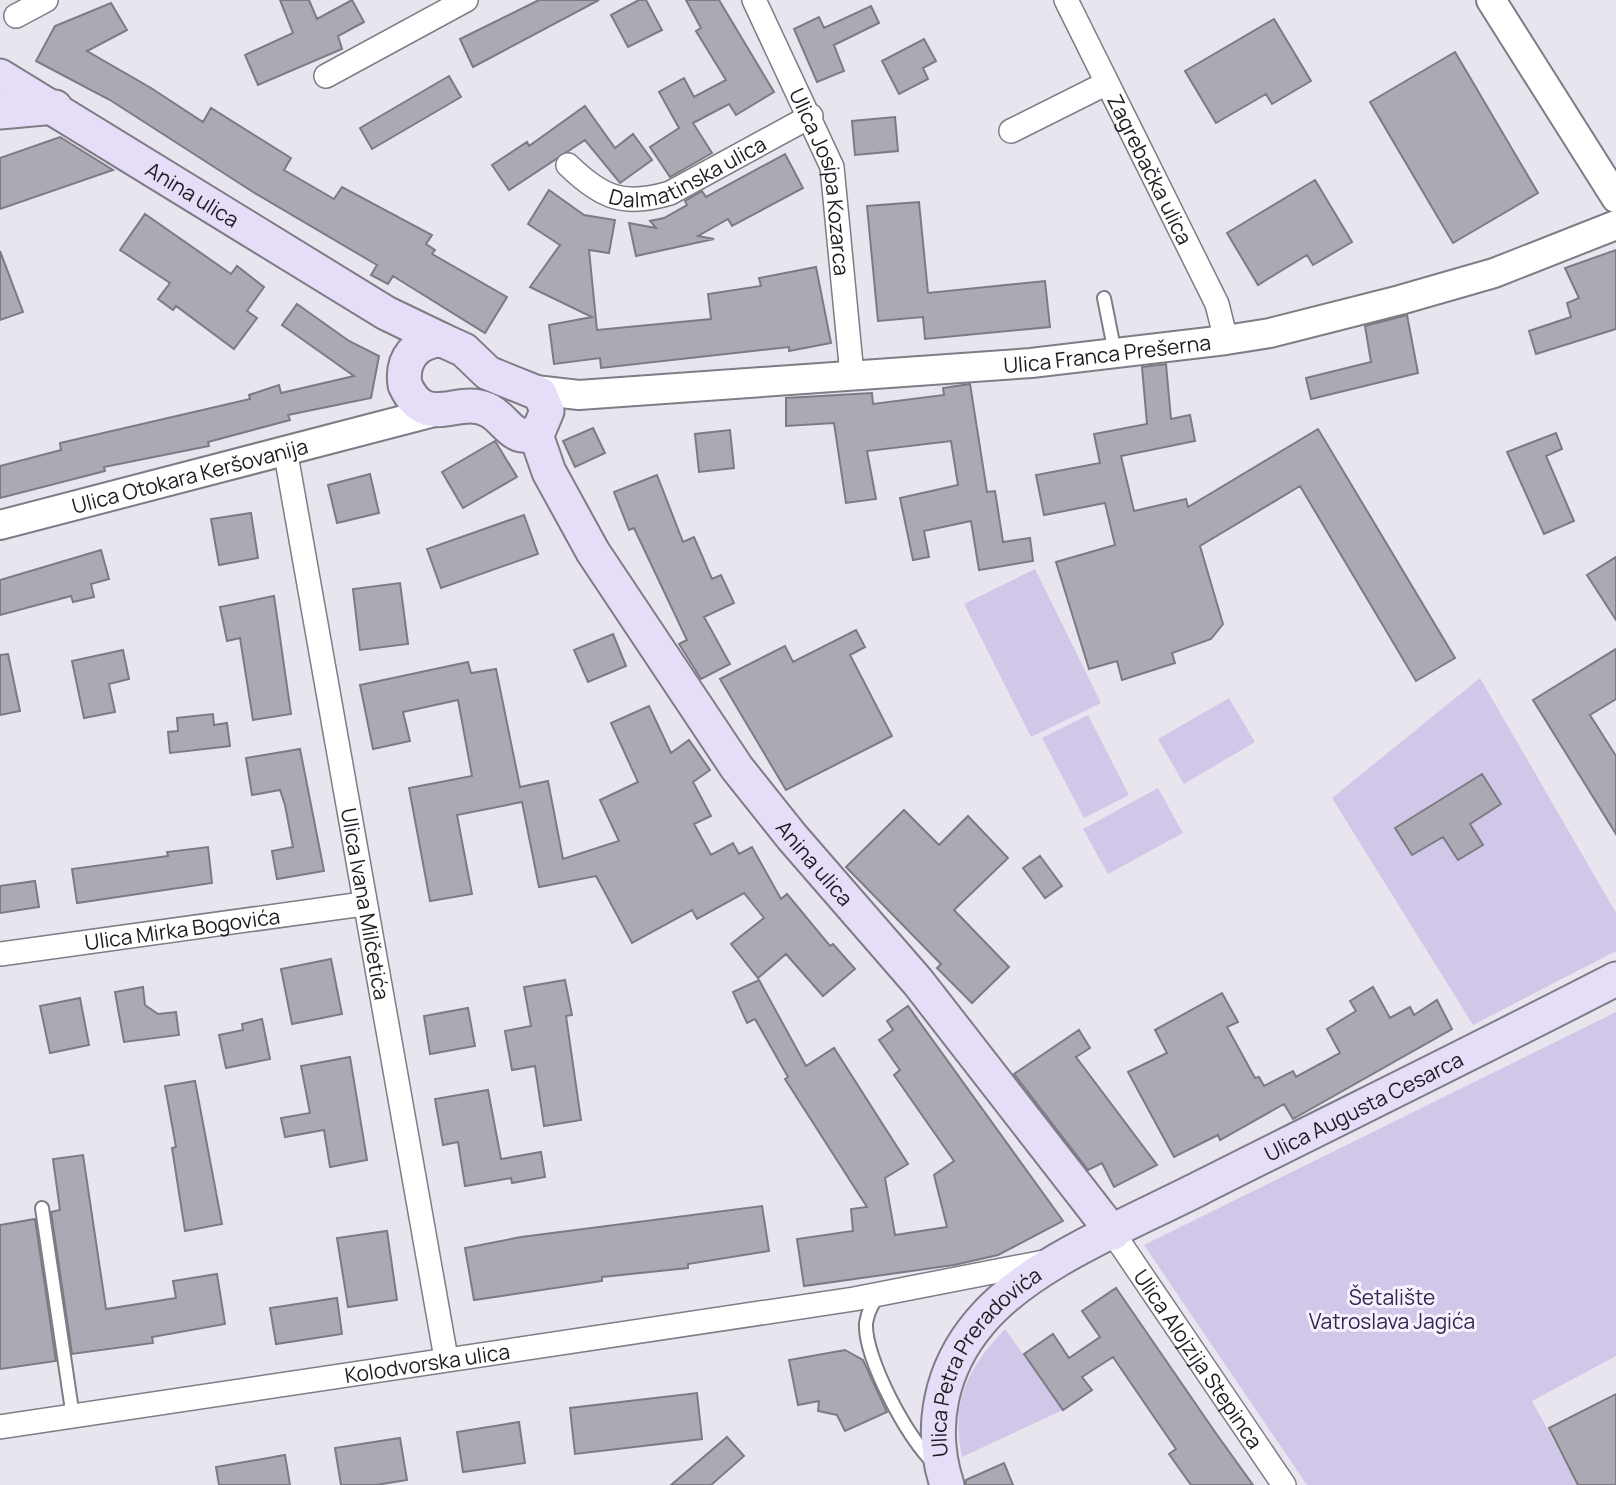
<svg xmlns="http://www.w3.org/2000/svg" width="1616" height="1485" viewBox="0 0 1616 1485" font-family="Manrope,sans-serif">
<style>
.green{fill:#d1c8e9}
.building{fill:#aba9b3;stroke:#7d7a84;stroke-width:2}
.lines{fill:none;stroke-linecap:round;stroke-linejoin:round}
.service-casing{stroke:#7e7c85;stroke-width:16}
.minor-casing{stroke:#7e7c85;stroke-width:26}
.tertiary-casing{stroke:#7e7c85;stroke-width:32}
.secondary-casing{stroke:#7e7c85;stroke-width:37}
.service{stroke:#fff;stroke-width:12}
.minor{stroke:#fff;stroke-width:23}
.tertiary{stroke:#fff;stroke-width:28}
.secondary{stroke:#e6ddf9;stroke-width:33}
.labels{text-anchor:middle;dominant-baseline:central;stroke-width:6;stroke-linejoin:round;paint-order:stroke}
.street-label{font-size:21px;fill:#1d1c20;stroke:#f5f2fd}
.park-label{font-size:21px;fill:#352551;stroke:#f5f2fd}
</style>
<rect width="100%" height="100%" fill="#e8e5ef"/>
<!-- green -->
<path class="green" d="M 1035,569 L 1101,703 L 1031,737 L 964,604 Z
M 1480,678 L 1616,913 L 1616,951 L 1473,1025 L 1332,798 Z
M 1229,698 L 1255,742 L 1184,784 L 1158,739 Z
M 1088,715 L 1129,795 L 1084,818 L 1042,738 Z
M 1158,788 L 1183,833 L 1108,874 L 1083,829 Z
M 1616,1012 L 1616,1356 L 1532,1401 L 1578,1485 L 1307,1485 L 1144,1245 Z
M 1005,1329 L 1063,1410 L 962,1457 C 950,1402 968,1368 1005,1329 Z"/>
<!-- building -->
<path class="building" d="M 280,0 L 309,0 L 317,19 L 352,0 L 364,22 L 338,36 L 342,49 L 258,85 L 245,55 L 293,33 Z
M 539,0 L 599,0 L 473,67 L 460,39 Z
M 639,0 L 646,0 L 662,30 L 628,47 L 611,15 Z
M 686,0 L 719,0 L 774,92 L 736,115 L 729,104 L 693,123 L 712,153 L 670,177 L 650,147 L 679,128 L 659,92 L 684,78 L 694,97 L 726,80 L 696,31 L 701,28 Z
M 111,3 L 127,30 L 87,51 L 151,88 L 203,122 L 211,108 L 291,158 L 284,170 L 334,199 L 342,187 L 432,235 L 426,244 L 435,250 L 432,254 L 507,297 L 485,333 L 393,276 L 388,284 L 371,275 L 377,265 L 253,192 L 110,100 L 36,61 L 55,26 Z
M 871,6 L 879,23 L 834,45 L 844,71 L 817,82 L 794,29 L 819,17 L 824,28 Z
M 1274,19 L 1311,81 L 1272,104 L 1266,94 L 1216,123 L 1185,71 Z
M 924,39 L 936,61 L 923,68 L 928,79 L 899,94 L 882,61 Z
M 1455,52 L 1538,193 L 1453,243 L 1370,102 Z
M 449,76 L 461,97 L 372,149 L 360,128 Z
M 585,106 L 615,148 L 633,134 L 652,160 L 620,183 L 585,140 L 509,190 L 492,165 L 527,142 L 529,146 Z
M 895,117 L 898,151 L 855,155 L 852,121 Z
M 60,137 L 113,170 L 0,209 L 0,158 Z
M 785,154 L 803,188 L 732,226 L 728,219 L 698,236 L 714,239 L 636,256 L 629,223 L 656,228 L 650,221 L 664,218 L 687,205 L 685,201 L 702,191 L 706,197 Z
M 1315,180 L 1352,242 L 1313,265 L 1307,255 L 1258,285 L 1227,233 Z
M 549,190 L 584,215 L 615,220 L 609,253 L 589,250 L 597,330 L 711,319 L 708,294 L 761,286 L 759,278 L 816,267 L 831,343 L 789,351 L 789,347 L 601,368 L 600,358 L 554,364 L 549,325 L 592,317 L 530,287 L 560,245 L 528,224 Z
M 919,202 L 928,293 L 1045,281 L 1050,327 L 925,339 L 923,317 L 878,321 L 867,206 Z
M 145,214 L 231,274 L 237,266 L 264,287 L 247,311 L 257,318 L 234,349 L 176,306 L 173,310 L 158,299 L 170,283 L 120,250 Z
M 1616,250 L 1616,329 L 1536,354 L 1529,331 L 1571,317 L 1567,303 L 1579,298 L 1565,268 Z
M 0,251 L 23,312 L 0,320 Z
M 297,304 L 349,341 L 379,356 L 371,398 L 288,415 L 290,420 L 208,442 L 209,446 L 104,467 L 105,471 L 0,498 L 0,466 L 61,450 L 60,443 L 250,399 L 249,395 L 279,385 L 281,393 L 354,376 L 282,325 Z
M 1407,315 L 1418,373 L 1311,399 L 1306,378 L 1371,362 L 1365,326 Z
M 1166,364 L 1171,419 L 1190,415 L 1195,441 L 1121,456 L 1134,511 L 1186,499 L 1188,507 L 1318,429 L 1455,658 L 1416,681 L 1300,486 L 1200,546 L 1223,624 L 1211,639 L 1172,653 L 1175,663 L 1122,680 L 1117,661 L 1089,669 L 1056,562 L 1115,545 L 1105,503 L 1044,515 L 1036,475 L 1100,463 L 1094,434 L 1147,424 L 1142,367 Z
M 970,384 L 987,492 L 995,491 L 1003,542 L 1030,538 L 1033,561 L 979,570 L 971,521 L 924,531 L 929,557 L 913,560 L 900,498 L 958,485 L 951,441 L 867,451 L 876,499 L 846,503 L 834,423 L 786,426 L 786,398 L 872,393 L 873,404 L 944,395 L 943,388 Z
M 593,428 L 605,453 L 575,467 L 563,441 Z
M 730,430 L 734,468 L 699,472 L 695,434 Z
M 1556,433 L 1562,449 L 1546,456 L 1574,521 L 1544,534 L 1507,452 Z
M 495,441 L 517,477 L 463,508 L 442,472 Z
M 370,474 L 379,513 L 337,523 L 328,485 Z
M 657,475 L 683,542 L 694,537 L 712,579 L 721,575 L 734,603 L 704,617 L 730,664 L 701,679 L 679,644 L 687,640 L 634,528 L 629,530 L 614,492 Z
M 251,513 L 258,558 L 219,565 L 211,519 Z
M 524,515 L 538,554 L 441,588 L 427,549 Z
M 101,550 L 109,579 L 91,584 L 94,597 L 73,602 L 71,596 L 0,615 L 0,580 Z
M 1616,557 L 1616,620 L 1587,575 Z
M 400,583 L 408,644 L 360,650 L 353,589 Z
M 274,596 L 291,714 L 253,720 L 240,638 L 227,641 L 220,607 Z
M 856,630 L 865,647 L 850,655 L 892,736 L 786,790 L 720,679 L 785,646 L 793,662 Z
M 613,634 L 626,666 L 588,682 L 574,650 Z
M 1616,649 L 1616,699 L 1590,715 L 1616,756 L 1616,834 L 1533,700 Z
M 123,650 L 129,679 L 109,684 L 115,712 L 84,718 L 72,661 Z
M 8,654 L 20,711 L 0,715 L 0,655 Z
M 468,662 L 471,673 L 496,669 L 520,787 L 548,781 L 563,859 L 619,841 L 600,800 L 638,782 L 611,723 L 649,706 L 671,753 L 689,740 L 710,770 L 693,782 L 711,816 L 694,824 L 711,855 L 733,843 L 739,854 L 752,847 L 781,899 L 787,894 L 830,946 L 833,944 L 855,969 L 823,996 L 786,954 L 758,978 L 731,944 L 764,918 L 744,893 L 697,919 L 692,910 L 632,943 L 596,876 L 539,887 L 522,802 L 457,815 L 472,894 L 430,901 L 409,788 L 472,776 L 458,700 L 403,712 L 410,741 L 373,749 L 360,685 Z
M 213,714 L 214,725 L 227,723 L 230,746 L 170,753 L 168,732 L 178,731 L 177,718 Z
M 300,749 L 324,871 L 277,879 L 272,851 L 293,847 L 285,805 L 280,790 L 252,795 L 246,758 Z
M 1482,774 L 1501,804 L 1470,824 L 1483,845 L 1458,860 L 1443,837 L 1412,855 L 1395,828 Z
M 904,810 L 939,845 L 968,816 L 1008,858 L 954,910 L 1009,967 L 972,1003 L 937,968 L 941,964 L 846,867 Z
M 208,847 L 212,883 L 77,903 L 72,869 L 168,856 L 167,852 Z
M 1040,856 L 1062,886 L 1045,898 L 1023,868 Z
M 35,881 L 39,907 L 0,913 L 0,886 Z
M 331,959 L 342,1014 L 292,1024 L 281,969 Z
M 565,980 L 572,1015 L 566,1016 L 581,1120 L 544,1126 L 535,1066 L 512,1070 L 505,1031 L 531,1026 L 524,987 Z
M 759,980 L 806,1066 L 834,1048 L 908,1164 L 885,1178 L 895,1235 L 947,1227 L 934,1175 L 954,1161 L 894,1075 L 900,1070 L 879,1040 L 893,1030 L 887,1021 L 908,1006 L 1063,1221 L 998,1255 L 954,1265 L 804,1286 L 797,1239 L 853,1231 L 851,1209 L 867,1207 L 785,1079 L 788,1077 L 755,1019 L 747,1023 L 733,992 Z
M 143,987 L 145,1005 L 158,1014 L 176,1012 L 179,1035 L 124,1042 L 115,992 Z
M 1373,987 L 1390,1018 L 1410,1007 L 1414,1015 L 1437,1000 L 1452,1029 L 1293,1119 L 1284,1104 L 1220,1140 L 1218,1135 L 1174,1157 L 1128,1072 L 1167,1053 L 1155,1030 L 1222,993 L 1238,1022 L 1227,1027 L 1255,1078 L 1259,1077 L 1264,1086 L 1293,1071 L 1296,1077 L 1340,1053 L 1327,1029 L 1356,1011 L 1350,1001 Z
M 80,998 L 89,1045 L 50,1053 L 40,1006 Z
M 468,1008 L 475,1046 L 430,1054 L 424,1016 Z
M 262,1019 L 270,1059 L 226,1068 L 219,1035 L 243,1030 L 242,1024 Z
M 1079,1030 L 1090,1048 L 1076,1057 L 1157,1165 L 1114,1187 L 1102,1163 L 1088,1170 L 1014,1074 Z
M 350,1057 L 367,1160 L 330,1167 L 324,1130 L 285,1137 L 281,1118 L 310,1113 L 301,1066 Z
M 195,1081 L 222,1224 L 185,1231 L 172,1148 L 176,1147 L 165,1086 Z
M 488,1090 L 501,1159 L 541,1152 L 545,1177 L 512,1183 L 511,1178 L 465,1186 L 458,1142 L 443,1145 L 435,1099 Z
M 83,1155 L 106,1309 L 176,1298 L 173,1281 L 217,1274 L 225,1324 L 152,1337 L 153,1343 L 72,1354 L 51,1212 L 60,1210 L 53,1159 Z
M 762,1206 L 769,1251 L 688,1264 L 688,1268 L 602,1277 L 602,1281 L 474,1300 L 465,1248 L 521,1237 Z
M 35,1219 L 56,1361 L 0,1369 L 0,1225 Z
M 387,1231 L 397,1300 L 348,1307 L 337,1238 Z
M 1116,1288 L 1215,1432 L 1253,1485 L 1191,1485 L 1169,1454 L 1176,1449 L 1113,1357 L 1082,1377 L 1092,1390 L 1063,1410 L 1024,1354 L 1053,1334 L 1069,1358 L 1100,1337 L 1082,1311 Z
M 337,1298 L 342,1334 L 276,1344 L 270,1308 Z
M 845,1350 L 863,1360 L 887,1412 L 845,1431 L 837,1415 L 818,1411 L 819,1401 L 798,1405 L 789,1360 Z
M 697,1393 L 702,1439 L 575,1454 L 570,1408 Z
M 1616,1394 L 1616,1485 L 1578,1485 L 1549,1428 Z
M 519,1422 L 525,1463 L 463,1472 L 457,1432 Z
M 727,1437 L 744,1456 L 711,1485 L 671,1485 Z
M 400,1438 L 407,1480 L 376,1485 L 341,1485 L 335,1448 Z
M 285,1455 L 290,1485 L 219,1485 L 216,1467 Z
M 1004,1463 L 1013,1485 L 966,1485 L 966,1480 Z"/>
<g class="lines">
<defs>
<path id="service" d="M 1104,298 L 1115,353
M 42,1208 L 73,1417
M 881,1294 C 872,1302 868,1311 866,1323 C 864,1357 908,1440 934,1463"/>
<g id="minor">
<path id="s1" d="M 754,0 L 832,167 L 852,375"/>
<path id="s2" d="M 1066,0 L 1217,304 L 1226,340"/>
<path d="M 16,16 L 46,0"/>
<path d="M 326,76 L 466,0"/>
<path d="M 1011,131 L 1107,83"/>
<path id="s3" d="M 568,165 C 602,198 624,207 670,193 L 811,116"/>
<path id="s4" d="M 285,449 L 446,1358"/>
<path id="s5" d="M 0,954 L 363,904"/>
<path id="s6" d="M 1113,1233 L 1284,1485"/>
<path id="s7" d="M 0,1427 L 854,1299 L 1044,1262"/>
</g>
<g id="tertiary">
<path d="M 1491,0 L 1616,198"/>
<path id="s8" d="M 535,390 L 579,395 L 1031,363 L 1226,340 L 1270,333 L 1400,300 L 1494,273 L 1616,225"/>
<path id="s9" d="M 0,525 L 438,411"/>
</g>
<g id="secondary">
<path id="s10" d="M 0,76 L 386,313 L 442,340"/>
<path d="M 0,112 L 55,107"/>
<path d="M 442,340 L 464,350 L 488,373 L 540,394 L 547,411 L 539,430 C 514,446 508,421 490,411 C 458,393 427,433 405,385 C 401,359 416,341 442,340 Z"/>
<path id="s11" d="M 535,432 L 549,472 L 593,552 L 737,768 L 792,837 L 918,982 L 1113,1233"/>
<path id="s12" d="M 947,1485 C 928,1427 941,1368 980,1322 C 1029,1263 1132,1223 1200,1188 C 1339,1118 1478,1050 1616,979"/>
</g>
</defs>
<!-- service casing -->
<use href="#service" class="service-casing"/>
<!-- minor casing -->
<use href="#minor" class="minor-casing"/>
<!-- tertiary casing -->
<use href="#tertiary" class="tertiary-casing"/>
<!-- secondary casing -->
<use href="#secondary" class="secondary-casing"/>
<!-- service -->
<use href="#service" class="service"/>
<!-- minor -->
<use href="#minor" class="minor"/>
<!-- tertiary -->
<use href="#tertiary" class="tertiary"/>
<!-- secondary -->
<use href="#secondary" class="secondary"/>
</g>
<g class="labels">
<!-- street labels -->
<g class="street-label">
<text stroke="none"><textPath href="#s3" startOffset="136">Dalmatinska ulica</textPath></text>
<text stroke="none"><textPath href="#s2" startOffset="189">Zagrebačka ulica</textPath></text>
<text stroke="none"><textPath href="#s1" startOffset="196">Ulica Josipa Kozarca</textPath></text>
<text stroke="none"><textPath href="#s10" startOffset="226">Anina ulica</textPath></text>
<text stroke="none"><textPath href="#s8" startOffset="574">Ulica Franca Prešerna</textPath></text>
<text stroke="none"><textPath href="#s9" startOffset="196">Ulica Otokara Keršovanija</textPath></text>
<text stroke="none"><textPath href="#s11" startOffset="516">Anina ulica</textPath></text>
<text stroke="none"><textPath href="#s4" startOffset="462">Ulica Ivana Milčetića</textPath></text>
<text stroke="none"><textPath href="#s5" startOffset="184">Ulica Mirka Bogovića</textPath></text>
<text stroke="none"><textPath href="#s12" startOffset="616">Ulica Augusta Cesarca</textPath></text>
<text stroke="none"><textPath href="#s6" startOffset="152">Ulica Alojzija Stepinca</textPath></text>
<text stroke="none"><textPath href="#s7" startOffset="432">Kolodvorska ulica</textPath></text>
<text stroke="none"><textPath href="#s12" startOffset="140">Ulica Petra Preradovića</textPath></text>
</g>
<!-- park labels -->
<g class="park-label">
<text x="1392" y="1297">Šetalište<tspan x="1392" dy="24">Vatroslava Jagića</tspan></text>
</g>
</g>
</svg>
